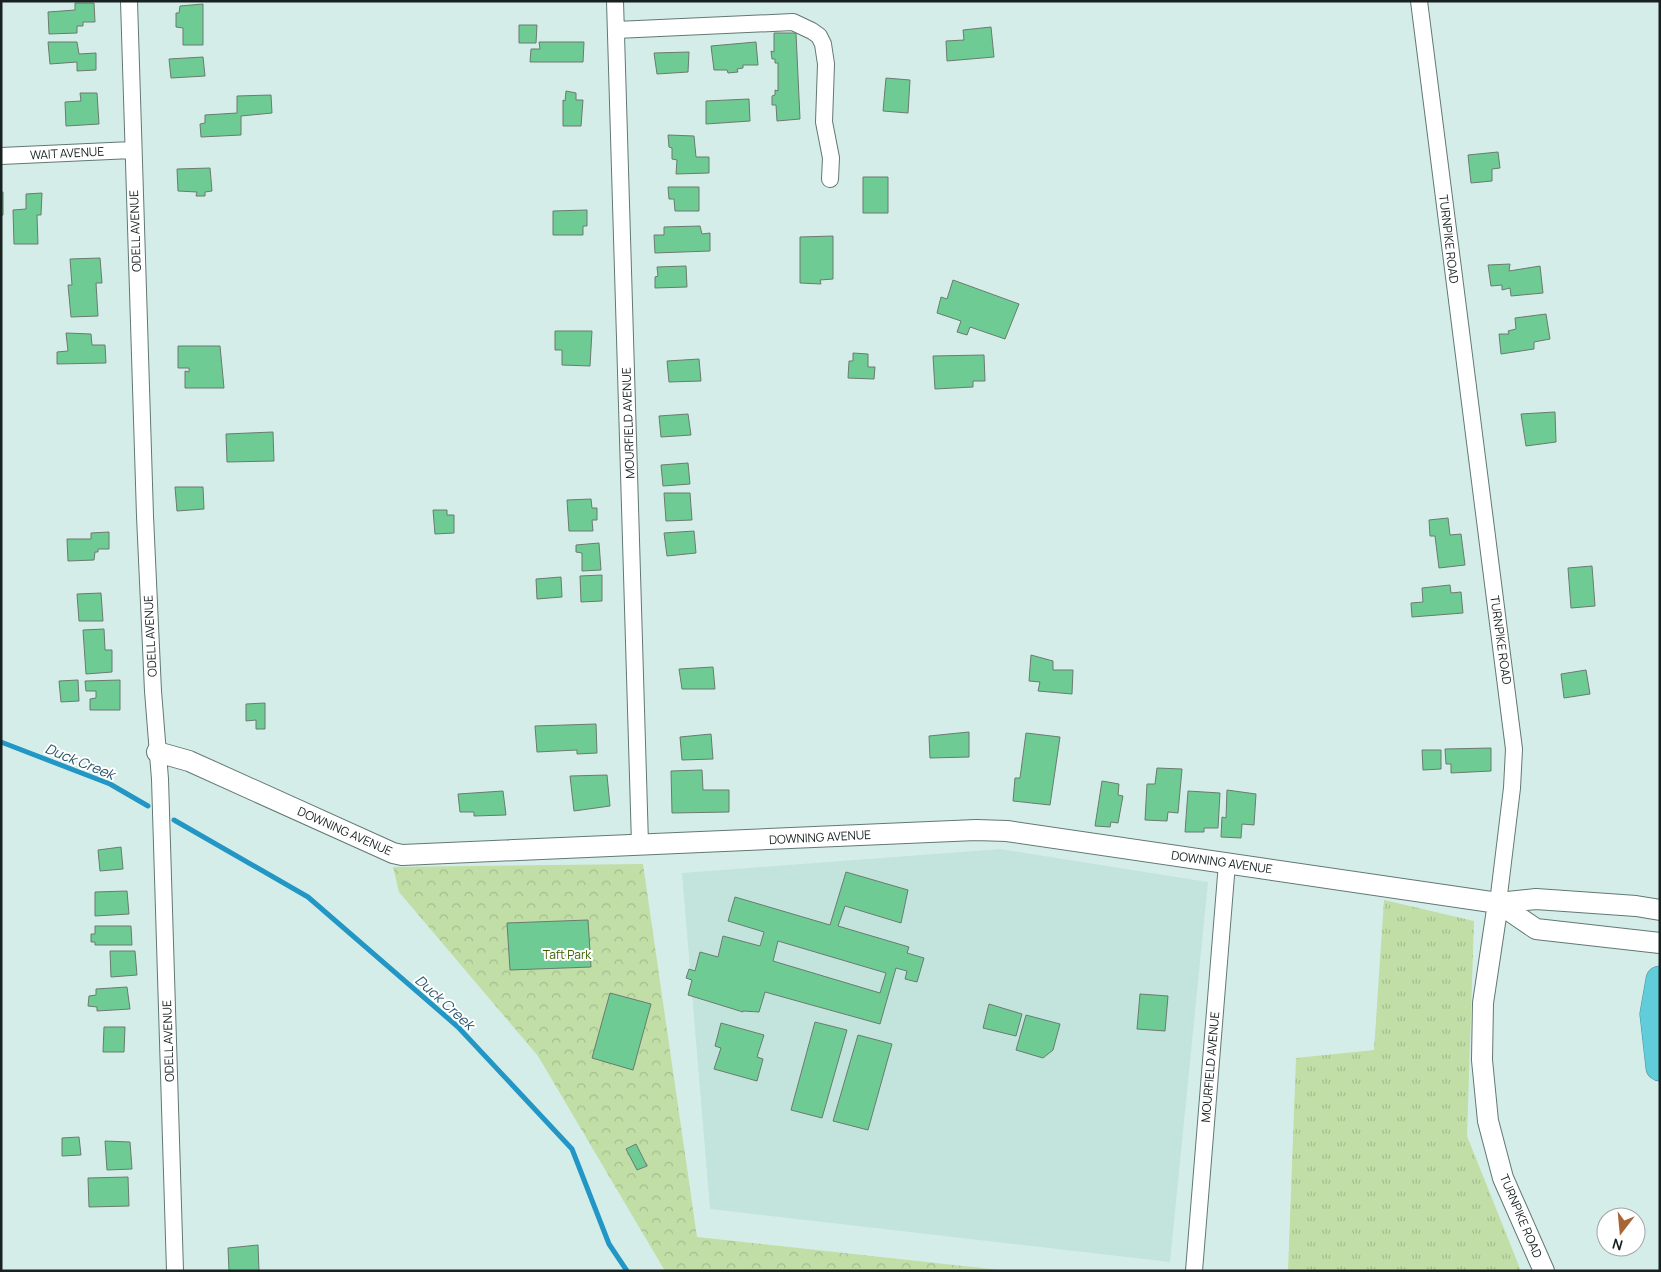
<svg xmlns="http://www.w3.org/2000/svg" width="1661" height="1272" viewBox="0 0 1661 1272" font-family="Manrope,sans-serif">
<style>
.built{fill:#c3e4dd}
.grass{fill:url(#grass-tufts)}
.park{fill:url(#park-crowns)}
.lines{fill:none;stroke-linecap:round;stroke-linejoin:round}
.stream{stroke:#2297c6;stroke-width:5}
.building{fill:#6ecb94;stroke:#6a7b70;fill-rule:evenodd}
.minor-casing{stroke:#627874;stroke-width:18}
.tertiary-casing{stroke:#627874;stroke-width:22}
.motorway-casing{stroke:#489199;stroke-width:29}
.minor{stroke:#fff;stroke-width:16}
.tertiary{stroke:#fff;stroke-width:20}
.motorway{stroke:#62cdda;stroke-width:28}
.labels{text-anchor:middle;dominant-baseline:central;stroke-width:4;stroke-linejoin:round;paint-order:stroke}
.street-label{font-size:12px;fill:#182120;stroke:#fff}
.park-label{font-size:12px;fill:#3b6002;stroke:#fff}
.water-label{font-size:14px;font-style:italic;fill:#2b566c;stroke:#fff}
</style>
<defs>
<pattern id="grass-tufts" width="24" height="20" patternUnits="userSpaceOnUse" patternTransform="scale(1.25)"><rect width="24" height="20" fill="#c0dea6"/><path d="M3 7l-1-3M5 7V3M7 7l1-3M15 17l-1-3M17 17v-4M19 17l1-3" fill="none" stroke="#a4be8f"/></pattern>
<pattern id="park-crowns" width="20" height="18" patternUnits="userSpaceOnUse" patternTransform="scale(1.25)"><rect width="20" height="18" fill="#c0dea6"/><path d="M2 6a3 3 0 1 1 6 0M12 15a3 3 0 1 1 6 0" fill="none" stroke="#a4be8f"/></pattern>
</defs>
<rect width="100%" height="100%" fill="#d5ede8"/>
<!-- built -->
<path class="built" d="M 1000,849 L 1208,882 L 1170,1262 L 710,1209 L 682,873 Z"/>
<!-- grass -->
<path class="grass" d="M 1384,900 L 1474,921 L 1467,1136 L 1521,1271 L 1288,1271 L 1296,1058 L 1374,1050 Z"/>
<!-- park -->
<path class="park" d="M 643,864 L 697,1237 L 1009,1271 L 665,1271 L 538,1056 L 399,892 L 393,867 Z"/>
<g class="lines">
<!-- stream -->
<path class="stream" d="M 1,742 L 110,784 L 148,806
M 174,820 L 308,897 L 458,1027 L 572,1149 L 609,1244 L 627,1271"/>
</g>
<!-- building -->
<path class="building" d="M 75,3 L 94,3 L 95,22 L 83,22 L 83,26 L 77,26 L 77,33 L 49,34 L 48,12 L 75,10 Z
M 203,4 L 203,45 L 183,45 L 183,28 L 176,27 L 176,13 L 179,13 L 180,6 Z
M 519,25 L 537,25 L 536,43 L 519,43 Z
M 991,27 L 994,57 L 947,61 L 946,41 L 964,40 L 963,30 Z
M 774,33 L 796,33 L 800,119 L 777,121 L 776,105 L 772,105 L 772,96 L 775,95 L 775,90 L 778,91 L 778,63 L 775,63 L 775,59 L 772,59 L 771,51 L 774,52 Z
M 48,42 L 77,42 L 79,54 L 96,53 L 96,70 L 77,71 L 77,62 L 50,64 Z
M 539,42 L 584,42 L 583,62 L 530,62 L 531,49 L 540,49 Z
M 756,42 L 758,65 L 743,65 L 743,68 L 737,69 L 738,72 L 728,73 L 727,70 L 714,70 L 711,46 Z
M 689,52 L 688,72 L 657,74 L 654,53 Z
M 203,57 L 205,76 L 171,78 L 169,59 Z
M 886,78 L 910,80 L 908,113 L 883,111 Z
M 566,91 L 576,93 L 576,100 L 583,100 L 581,126 L 563,126 L 563,100 L 565,101 Z
M 80,93 L 97,93 L 99,124 L 66,126 L 65,102 L 81,101 Z
M 271,95 L 272,113 L 241,116 L 241,135 L 201,137 L 200,124 L 205,123 L 205,115 L 237,113 L 237,96 Z
M 749,99 L 750,121 L 706,124 L 706,101 Z
M 668,135 L 694,136 L 696,157 L 709,157 L 709,173 L 676,174 L 677,160 L 672,159 L 672,148 L 669,147 Z
M 1498,152 L 1500,168 L 1492,169 L 1492,181 L 1471,183 L 1468,155 Z
M 210,168 L 212,191 L 205,192 L 205,196 L 196,196 L 197,192 L 178,191 L 177,169 Z
M 863,177 L 888,177 L 888,213 L 863,213 Z
M 668,187 L 699,187 L 699,211 L 675,211 L 674,199 L 669,199 Z
M 1,192 L 3,192 L 3,215 L 1,216 Z
M 42,193 L 41,215 L 37,215 L 38,244 L 14,244 L 13,210 L 26,209 L 26,194 Z
M 587,210 L 587,226 L 583,226 L 583,235 L 553,235 L 553,211 Z
M 700,226 L 702,234 L 710,233 L 710,251 L 655,253 L 654,235 L 664,235 L 664,227 Z
M 833,236 L 833,279 L 820,280 L 821,284 L 800,283 L 800,237 Z
M 100,258 L 102,283 L 96,283 L 98,316 L 71,317 L 68,285 L 72,285 L 70,259 Z
M 1510,264 L 1509,271 L 1540,266 L 1543,293 L 1511,296 L 1510,288 L 1502,290 L 1502,285 L 1491,286 L 1488,265 Z
M 686,266 L 687,287 L 655,288 L 655,277 L 658,276 L 657,267 Z
M 953,280 L 1019,304 L 1005,339 L 970,327 L 967,335 L 957,332 L 961,321 L 937,313 L 941,297 L 947,299 Z
M 1546,314 L 1550,339 L 1534,342 L 1534,349 L 1501,354 L 1499,334 L 1509,334 L 1508,331 L 1516,329 L 1515,318 Z
M 555,331 L 592,331 L 590,366 L 562,365 L 562,350 L 555,350 Z
M 66,333 L 91,334 L 92,345 L 105,345 L 106,363 L 57,364 L 57,352 L 68,351 Z
M 178,346 L 220,346 L 224,388 L 185,388 L 185,371 L 189,372 L 189,368 L 178,368 Z
M 853,353 L 868,354 L 868,367 L 875,367 L 874,379 L 848,378 L 849,361 L 853,361 Z
M 984,355 L 985,381 L 973,381 L 973,387 L 935,389 L 933,356 Z
M 699,359 L 701,381 L 669,382 L 667,361 Z
M 1555,412 L 1556,442 L 1526,446 L 1521,414 Z
M 688,414 L 691,435 L 661,437 L 659,416 Z
M 273,432 L 274,461 L 227,462 L 226,434 Z
M 688,463 L 690,484 L 663,486 L 661,465 Z
M 175,487 L 203,487 L 204,509 L 177,511 Z
M 664,493 L 690,493 L 692,520 L 666,521 Z
M 591,499 L 592,508 L 597,508 L 597,520 L 592,520 L 593,531 L 569,531 L 567,500 Z
M 433,510 L 447,510 L 447,515 L 454,515 L 454,533 L 435,534 Z
M 1448,518 L 1450,535 L 1461,534 L 1465,565 L 1439,568 L 1435,536 L 1430,536 L 1429,520 Z
M 694,531 L 696,553 L 667,556 L 664,533 Z
M 109,532 L 109,549 L 98,549 L 98,552 L 95,552 L 94,560 L 68,561 L 67,539 L 91,539 L 91,533 Z
M 599,543 L 601,570 L 582,571 L 582,553 L 576,552 L 576,545 Z
M 1592,566 L 1595,606 L 1571,608 L 1568,568 Z
M 602,575 L 602,601 L 581,602 L 580,576 Z
M 561,577 L 562,597 L 537,599 L 536,579 Z
M 1450,585 L 1451,593 L 1461,592 L 1463,613 L 1412,617 L 1411,603 L 1423,602 L 1422,588 Z
M 101,593 L 103,621 L 79,621 L 77,594 Z
M 104,629 L 105,650 L 112,650 L 112,672 L 86,674 L 83,630 Z
M 1031,655 L 1053,661 L 1053,670 L 1073,670 L 1072,694 L 1038,691 L 1040,682 L 1029,681 Z
M 713,667 L 715,689 L 682,689 L 679,669 Z
M 1586,670 L 1590,694 L 1564,698 L 1561,674 Z
M 78,680 L 79,701 L 61,702 L 59,681 Z
M 120,680 L 120,710 L 90,710 L 90,699 L 96,698 L 96,691 L 86,691 L 85,681 Z
M 265,703 L 265,729 L 256,729 L 256,720 L 246,721 L 246,704 Z
M 596,724 L 597,753 L 577,754 L 577,750 L 537,752 L 535,726 Z
M 969,732 L 969,757 L 930,758 L 929,736 Z
M 1026,733 L 1060,737 L 1050,805 L 1013,801 L 1015,778 L 1020,778 Z
M 711,734 L 713,759 L 682,760 L 680,737 Z
M 1491,748 L 1491,771 L 1451,773 L 1451,764 L 1446,764 L 1445,749 Z
M 1422,750 L 1441,750 L 1441,769 L 1423,770 Z
M 1157,768 L 1182,769 L 1178,813 L 1168,812 L 1167,821 L 1145,820 L 1147,784 L 1155,784 Z
M 702,770 L 703,790 L 729,790 L 729,812 L 672,813 L 671,771 Z
M 607,775 L 610,806 L 574,811 L 570,776 Z
M 1102,781 L 1119,784 L 1118,795 L 1123,796 L 1118,823 L 1111,822 L 1110,827 L 1095,826 Z
M 1227,790 L 1256,794 L 1254,825 L 1242,824 L 1241,838 L 1221,837 L 1222,817 L 1226,818 Z
M 503,791 L 506,815 L 474,816 L 474,812 L 460,812 L 458,794 Z
M 1188,791 L 1220,793 L 1218,828 L 1204,828 L 1204,832 L 1185,832 Z
M 121,847 L 123,869 L 100,871 L 98,850 Z
M 846,872 L 908,890 L 901,923 L 845,906 L 838,926 L 909,947 L 907,953 L 924,958 L 917,982 L 905,979 L 907,971 L 896,968 L 880,1024 L 765,992 L 759,1012 L 743,1011 L 743,1012 L 688,995 L 692,980 L 686,978 L 689,969 L 695,971 L 700,952 L 718,957 L 723,936 L 760,946 L 764,932 L 728,921 L 735,897 L 830,925 ZM 778,941 L 886,973 L 880,993 L 773,961 Z
M 127,891 L 129,914 L 95,916 L 95,892 Z
M 588,920 L 591,967 L 510,970 L 507,923 Z
M 95,926 L 131,926 L 132,945 L 95,945 L 95,942 L 91,942 L 91,934 L 95,934 Z
M 110,951 L 135,951 L 137,975 L 111,977 Z
M 127,987 L 130,1009 L 97,1011 L 97,1007 L 88,1006 L 89,996 L 96,995 L 96,989 Z
M 610,993 L 651,1004 L 633,1070 L 592,1058 Z
M 1140,994 L 1168,996 L 1165,1031 L 1137,1029 Z
M 989,1004 L 1022,1014 L 1016,1036 L 983,1028 Z
M 1026,1015 L 1060,1024 L 1053,1050 L 1043,1058 L 1016,1050 Z
M 815,1022 L 847,1030 L 822,1118 L 791,1110 Z
M 721,1023 L 764,1035 L 757,1057 L 763,1059 L 757,1081 L 714,1069 L 721,1048 L 715,1046 Z
M 104,1027 L 125,1027 L 124,1052 L 103,1052 Z
M 858,1035 L 892,1044 L 868,1130 L 833,1121 Z
M 79,1137 L 81,1155 L 62,1156 L 62,1138 Z
M 105,1141 L 130,1142 L 132,1169 L 107,1170 Z
M 636,1144 L 647,1166 L 637,1170 L 626,1149 Z
M 128,1177 L 129,1206 L 89,1207 L 88,1178 Z
M 258,1245 L 259,1271 L 229,1271 L 228,1248 Z"/>
<g class="lines">
<defs>
<path id="minor" d="M 129,1 L 145,516 L 153,691 L 160,779 L 175,1271
M 615,1 L 640,844
M 1419,1 L 1514,749 L 1512,788 L 1498,903
M 616,30 L 793,22 L 812,31 L 819,36 L 823,44 L 826,64 L 824,122 L 831,158 L 830,179
M 1,156 L 132,150
M 1194,1271 L 1227,863"/>
<path id="tertiary" d="M 157,752 L 189,761 L 393,853 L 402,855 L 976,830 L 1007,831 L 1498,903 L 1536,899 L 1636,906 L 1660,910
M 1498,903 L 1483,1003 L 1482,1060 L 1488,1121 L 1503,1178 L 1544,1271
M 1498,903 L 1536,929 L 1660,943"/>
<path id="motorway" d="M 1660,980 L 1654,1014 L 1660,1067"/>
</defs>
<!-- minor casing -->
<use href="#minor" class="minor-casing"/>
<!-- tertiary casing -->
<use href="#tertiary" class="tertiary-casing"/>
<!-- motorway casing -->
<use href="#motorway" class="motorway-casing"/>
<!-- minor -->
<use href="#minor" class="minor"/>
<!-- tertiary -->
<use href="#tertiary" class="tertiary"/>
<!-- motorway -->
<use href="#motorway" class="motorway"/>
</g>
<g class="labels">
<!-- street labels -->
<g class="street-label">
<text transform="translate(67 153) rotate(-3)">WAIT AVENUE</text>
<text transform="translate(135 231) rotate(-92)">ODELL AVENUE</text>
<text transform="translate(1449 239) rotate(83)">TURNPIKE ROAD</text>
<text transform="translate(628 423) rotate(-92)">MOURFIELD AVENUE</text>
<text transform="translate(150 636) rotate(-93)">ODELL AVENUE</text>
<text transform="translate(1501 640) rotate(82)">TURNPIKE ROAD</text>
<text transform="translate(345 831) rotate(24)">DOWNING AVENUE</text>
<text transform="translate(820 837) rotate(-3)">DOWNING AVENUE</text>
<text transform="translate(1222 862) rotate(8)">DOWNING AVENUE</text>
<text transform="translate(168 1041) rotate(-92)">ODELL AVENUE</text>
<text transform="translate(1210 1067) rotate(-85)">MOURFIELD AVENUE</text>
<text transform="translate(1521 1216) rotate(67)">TURNPIKE ROAD</text>
</g>
<!-- park labels -->
<g class="park-label">
<text x="567" y="954">Taft Park</text>
</g>
<!-- water labels -->
<g class="water-label">
<text transform="translate(80 761) rotate(22)">Duck Creek</text>
<text transform="translate(445 1002) rotate(42)">Duck Creek</text>
</g>
</g>
<!-- border -->
<rect width="1661" height="1272" fill="none" stroke="#182120" stroke-width="5"/>
<!-- north arrow -->
<g transform="translate(1621 1232) rotate(196)"><circle r="24" fill="#ffffff" stroke="#a3a6a6"/>
<path d="M0-4L9 19L0 12L-9 19Z" fill="#a96634"/>
<text y="-8" font-size="14" font-weight="bold" text-anchor="middle" fill="#182120">N</text>
</g>
</svg>
